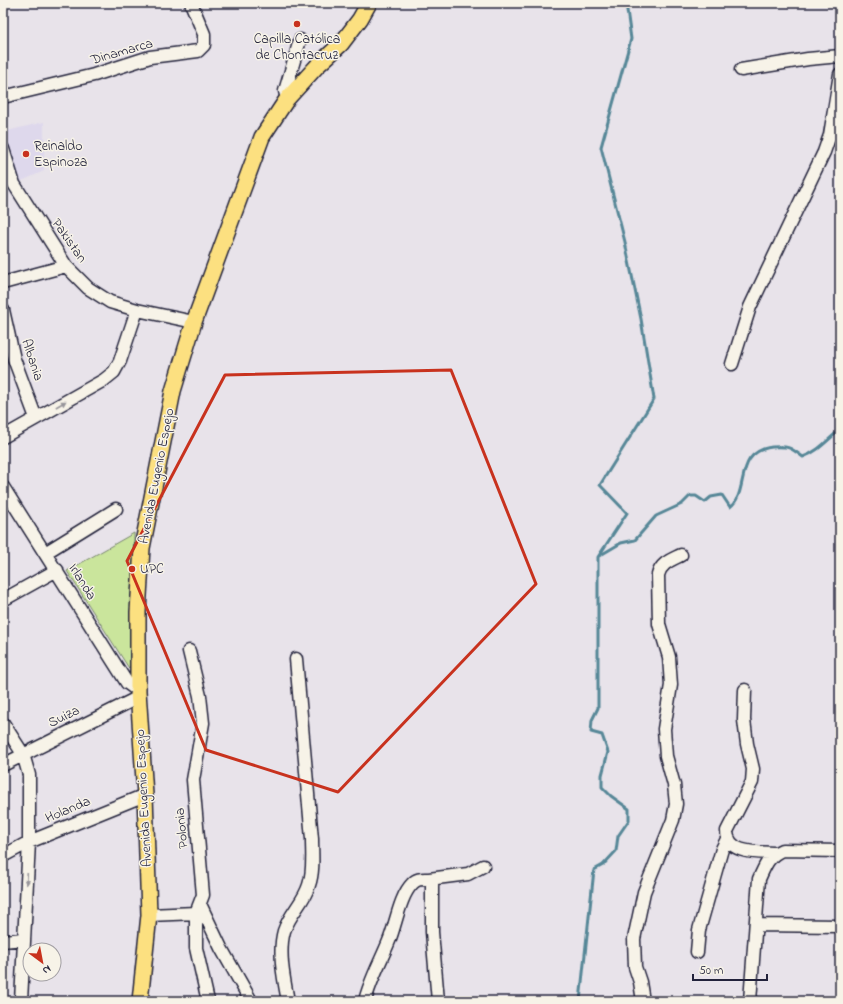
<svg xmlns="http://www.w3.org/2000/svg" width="843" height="1004" viewBox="0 0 843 1004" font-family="'Indie Flower',sans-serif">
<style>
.built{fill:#ded8ec}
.green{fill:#cae59c;stroke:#76846c}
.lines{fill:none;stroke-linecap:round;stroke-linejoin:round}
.stream{stroke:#578797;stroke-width:3}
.minor-casing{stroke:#22223b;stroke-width:15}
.major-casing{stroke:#22223b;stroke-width:18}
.minor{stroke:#f7f3e8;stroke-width:12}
.major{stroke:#fce080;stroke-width:15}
.oneway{fill:#97959a}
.marked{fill:none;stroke:#c8321e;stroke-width:3;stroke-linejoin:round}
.poi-dot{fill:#c8321e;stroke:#f7f3e8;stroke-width:1.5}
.labels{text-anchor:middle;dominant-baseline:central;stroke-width:3;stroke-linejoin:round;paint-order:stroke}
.poi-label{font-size:14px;fill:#22223b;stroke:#f7f3e8;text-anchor:start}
.street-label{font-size:14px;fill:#22223b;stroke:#f7f3e8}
</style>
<rect width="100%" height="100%" fill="#e8e3ea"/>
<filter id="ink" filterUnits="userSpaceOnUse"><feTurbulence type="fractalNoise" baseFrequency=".025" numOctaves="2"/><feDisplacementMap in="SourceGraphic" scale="8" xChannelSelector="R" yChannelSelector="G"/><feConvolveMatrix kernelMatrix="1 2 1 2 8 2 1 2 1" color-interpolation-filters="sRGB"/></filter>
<g filter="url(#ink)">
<!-- built -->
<path class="built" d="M 44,122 L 44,171 L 17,183 L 3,132 Z"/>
<!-- green -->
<path class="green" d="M 134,533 L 132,673 L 67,571 Z"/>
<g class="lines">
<!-- stream -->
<path class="stream" d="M 599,556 L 621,543 L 635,540 L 656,516 L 682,504 L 690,496 L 696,496 L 705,502 L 711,497 L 722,495 L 730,507 C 750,492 733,452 772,447 C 789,446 790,447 803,457 C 818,452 828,439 840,430
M 580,1001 L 594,870 L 603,865 L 616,851 L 618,836 L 629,820 L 629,809 L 611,796 L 602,787 L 602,775 L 608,752 L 602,735 L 591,732 L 592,720 L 598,708 L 598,557 L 627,513 L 600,485 L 654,399 L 641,319 L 625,242 L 601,147 L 631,39 L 626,3"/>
<defs>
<path id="minor" d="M 741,70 L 808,59 L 840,56
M 3,97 L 94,75 L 150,57 L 198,51 L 204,45 L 204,34 L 191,3
M 287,99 L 285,91 L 300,40
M 3,149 L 14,184 L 66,266 L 88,288 L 110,302 L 137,310 L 194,322
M 3,283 L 66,266
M 3,310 L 14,359 L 36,418
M 732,364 L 750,307 L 824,152 L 830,135 L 840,74
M 3,437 L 104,380 L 114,372 L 120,361 L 137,310
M 3,487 L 127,683 L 138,691
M 45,553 L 116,509
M 3,600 L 57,570
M 189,651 L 200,696 L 203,723 L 193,780 L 203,895 L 196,913 L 196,948 L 208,1001
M 745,690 L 744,720 L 747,744 L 753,769 L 752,782 L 727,831 C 727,855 759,852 776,853
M 3,723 L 23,754 L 29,775 L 29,842 L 21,1001
M 3,765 L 139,697
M 3,856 L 29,842 L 145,795
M 429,879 L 468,874 L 483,866
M 200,904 L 221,948 L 251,1001
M 149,915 L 196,913
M 756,925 L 840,926
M 3,941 L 24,939
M 697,952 L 699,930 L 722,849 L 727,839
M 288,1001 C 284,980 278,952 284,931 C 290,913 304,902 309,885 C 314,871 312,853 312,839 L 296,659
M 365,1001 C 370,980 381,961 389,941 C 396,924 400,896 412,884 C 417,878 422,879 429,879 L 432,884 L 432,932 L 438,1001
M 643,1001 L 640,982 L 635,967 L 634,939 L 644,892 L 673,820 L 676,804 L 674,785 L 666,756 L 664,729 L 671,685 L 669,657 L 659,624 L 658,575 C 661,563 671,560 681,555
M 750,1001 L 759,879 C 765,866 768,856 782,850 L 840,851"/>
<path id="major" d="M 140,1001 L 149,915 L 145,795 L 138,691 L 138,612 L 142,548 L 173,391 L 194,322 L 262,137 L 287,99 L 318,65 L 341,44 L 360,19 L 369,3"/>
</defs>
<!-- minor casing -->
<use href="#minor" class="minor-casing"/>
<!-- major casing -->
<use href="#major" class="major-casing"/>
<!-- minor -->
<use href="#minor" class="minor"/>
<!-- major -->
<use href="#major" class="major"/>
</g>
<!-- one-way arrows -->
<defs><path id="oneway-solid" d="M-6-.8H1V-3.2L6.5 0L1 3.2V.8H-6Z"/></defs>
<g class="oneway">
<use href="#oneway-solid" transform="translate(61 404) rotate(-30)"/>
<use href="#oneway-solid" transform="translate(27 879) rotate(93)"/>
</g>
</g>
<!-- marked area -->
<path class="marked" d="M 451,370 L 536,584 L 338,792 L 206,750 L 127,561 L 225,375 Z"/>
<!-- markers -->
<g class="poi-dot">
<circle cx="297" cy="24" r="4"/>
<circle cx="26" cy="154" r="4"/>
<circle cx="132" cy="569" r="4"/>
</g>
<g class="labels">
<!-- poi labels -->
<g class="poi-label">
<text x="297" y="39" text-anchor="middle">Capilla Católica<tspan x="297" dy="16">de Chontacruz</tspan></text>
<text x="34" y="146">Reinaldo<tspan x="34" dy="16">Espinoza</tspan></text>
<text x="140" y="569">UPC</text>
</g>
<!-- street labels -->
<g class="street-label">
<text transform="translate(122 52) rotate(-16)">Dinamarca</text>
<text transform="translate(69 241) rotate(55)">Pakistan</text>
<text transform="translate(32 360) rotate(72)">Albania</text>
<text transform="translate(157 476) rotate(-79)">Avenida Eugenio Espejo</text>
<text transform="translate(82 582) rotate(58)">Irlanda</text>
<text transform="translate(64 717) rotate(-26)">Suiza</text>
<text transform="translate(144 798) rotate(-93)">Avenida Eugenio Espejo</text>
<text transform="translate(68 810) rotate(-23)">Holanda</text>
<text transform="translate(182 828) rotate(-96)">Polonia</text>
</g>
</g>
<!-- margin -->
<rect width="843" height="1004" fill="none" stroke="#f7f3e8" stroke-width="16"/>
<rect x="8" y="8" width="827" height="988" fill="none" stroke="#22223b" stroke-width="1.5" filter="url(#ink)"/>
<!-- north arrow -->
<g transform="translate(42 962) rotate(148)"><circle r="19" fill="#f7f3e8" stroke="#a29fa3"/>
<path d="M0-3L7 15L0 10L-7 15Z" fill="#c8321e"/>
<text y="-6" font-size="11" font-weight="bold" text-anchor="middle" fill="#22223b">N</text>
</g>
<!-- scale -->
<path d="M693 974v6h74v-6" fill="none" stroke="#22223b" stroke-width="2"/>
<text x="699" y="974" font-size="12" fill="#22223b" stroke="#f7f3e8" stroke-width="3" paint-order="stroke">50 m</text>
</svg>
